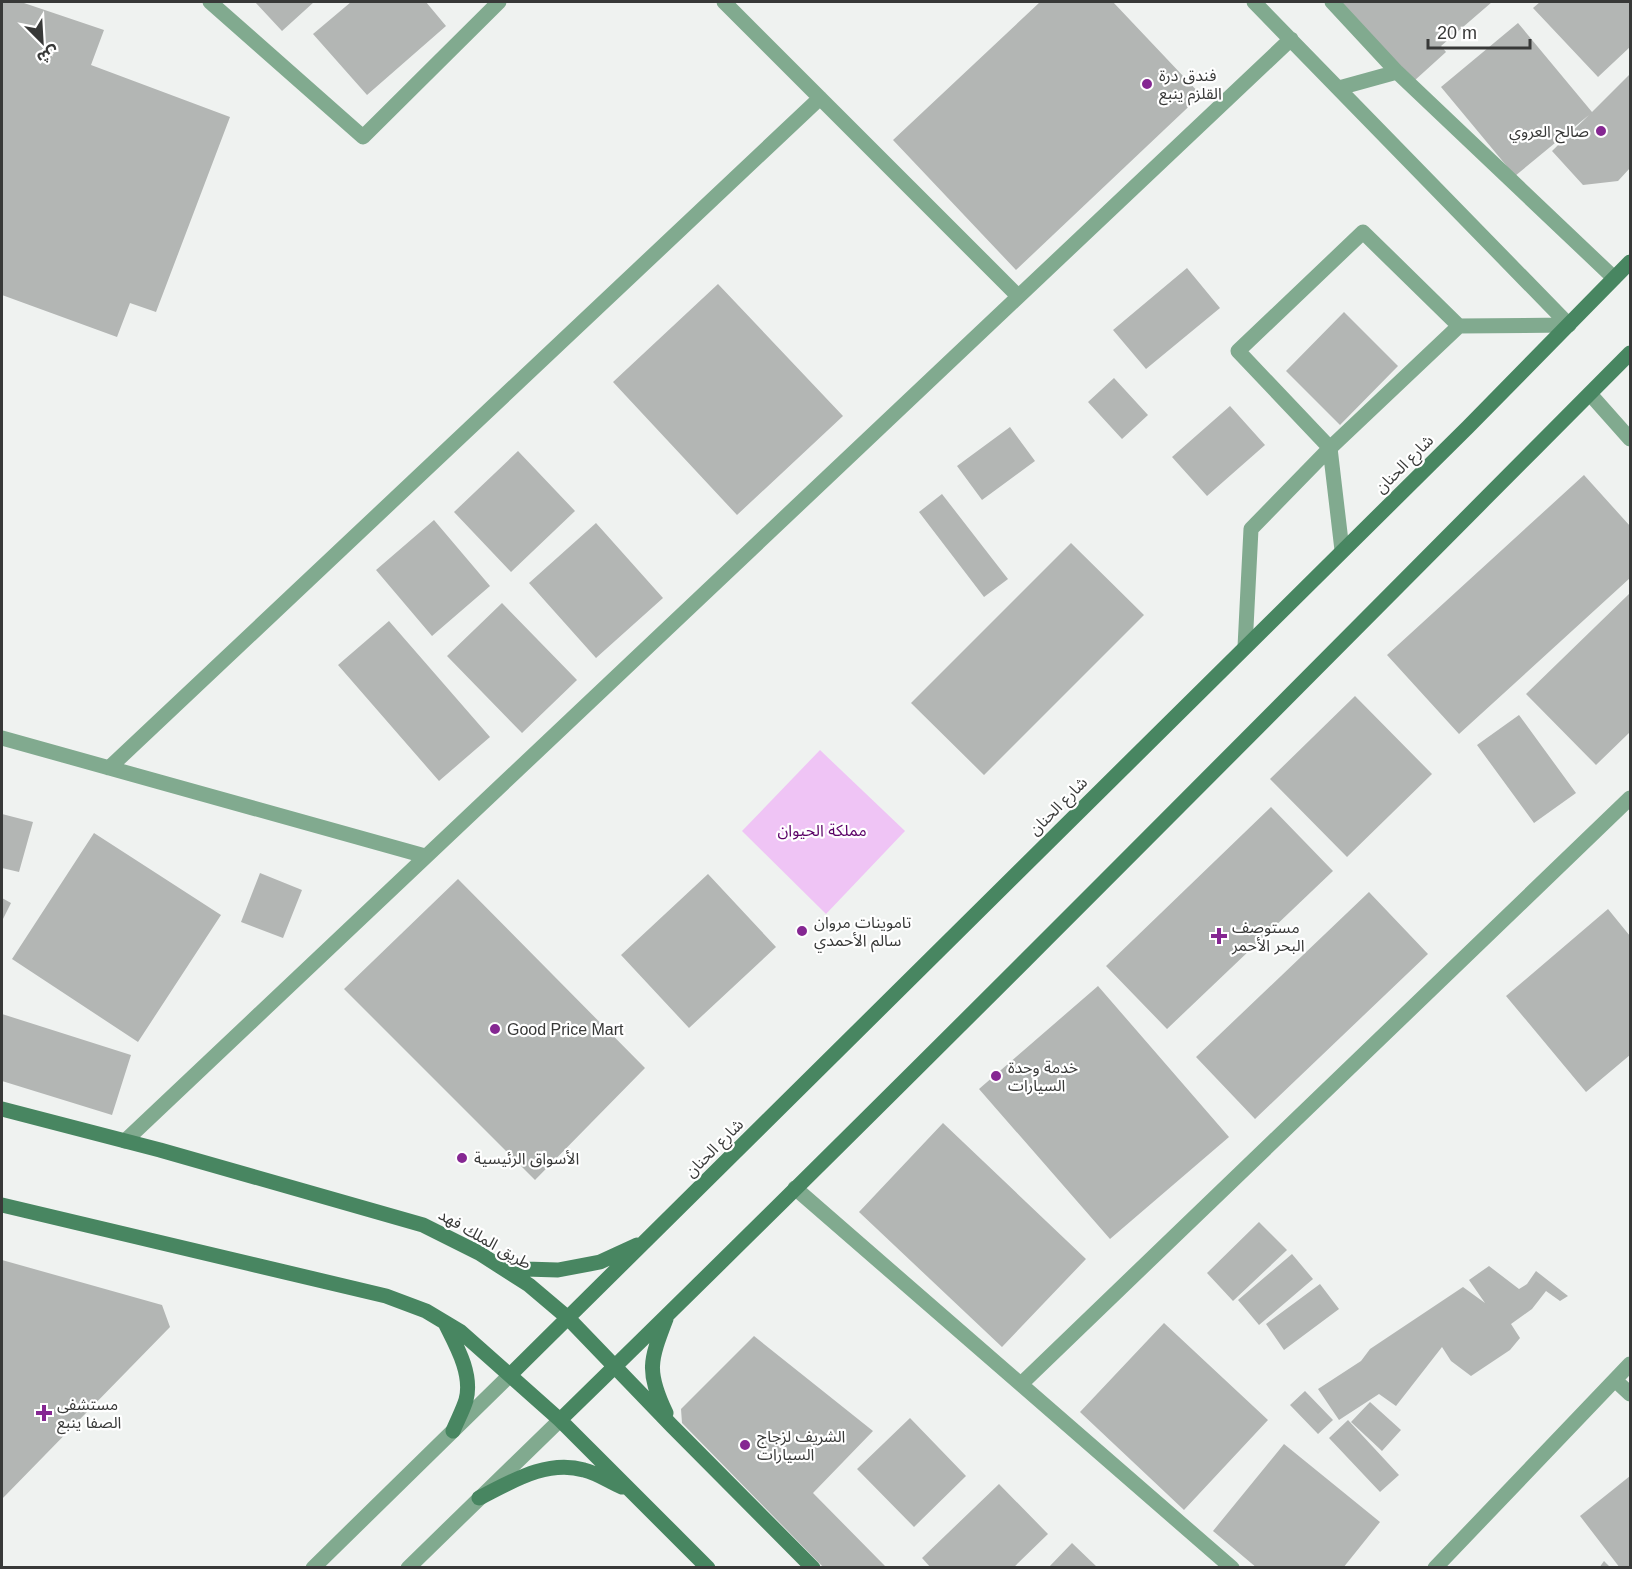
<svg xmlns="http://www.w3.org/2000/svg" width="1632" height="1569" viewBox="0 0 1632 1569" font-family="Arial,'Noto Sans Arabic',sans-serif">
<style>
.green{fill:#efc4f5}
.building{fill:#b3b6b4}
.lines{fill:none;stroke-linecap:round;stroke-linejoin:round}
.minor{stroke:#81aa8f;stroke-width:15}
.tertiary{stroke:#81aa8f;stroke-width:15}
.secondary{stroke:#488661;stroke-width:15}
.poi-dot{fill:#852792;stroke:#fff;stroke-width:2}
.labels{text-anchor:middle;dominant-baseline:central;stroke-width:4.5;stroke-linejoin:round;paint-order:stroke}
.poi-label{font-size:16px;fill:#383938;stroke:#fff;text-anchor:start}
.street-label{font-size:16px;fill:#383938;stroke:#fff}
.park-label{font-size:16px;fill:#5b0267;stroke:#fff}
</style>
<rect width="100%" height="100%" fill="#eff2f0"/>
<!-- green -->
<path class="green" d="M 820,750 L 905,831 L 826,914 L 742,831 Z"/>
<!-- building -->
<path class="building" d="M 2,2 L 21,2 L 104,30 L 91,65 L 230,117 L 156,312 L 130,303 L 117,337 L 2,295 Z
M 255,2 L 314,2 L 282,31 Z
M 351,2 L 426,2 L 446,26 L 367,95 L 313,34 Z
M 1040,2 L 1113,2 L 1201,95 L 1016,270 L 893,140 Z
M 1341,2 L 1492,2 L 1441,46 L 1446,52 L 1414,81 Z
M 1540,2 L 1630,2 L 1630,47 L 1598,77 L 1533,8 Z
M 1518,23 L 1592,112 L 1630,74 L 1630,168 L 1618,181 L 1583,185 L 1552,151 L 1589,115 L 1515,176 L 1441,87 Z
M 1187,268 L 1220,308 L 1146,369 L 1113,330 Z
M 718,284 L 843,416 L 737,515 L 613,382 Z
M 1344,312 L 1398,366 L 1340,425 L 1286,371 Z
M 1114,378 L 1148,415 L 1122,439 L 1088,402 Z
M 1230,406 L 1265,445 L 1207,496 L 1172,457 Z
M 1010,427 L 1035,461 L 982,500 L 957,466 Z
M 518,451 L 575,511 L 511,572 L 454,512 Z
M 1584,475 L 1630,526 L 1630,578 L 1459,734 L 1387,655 Z
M 942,494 L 1008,579 L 984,597 L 919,512 Z
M 434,520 L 490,586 L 432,636 L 376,570 Z
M 596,523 L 663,598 L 596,658 L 529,583 Z
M 1071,543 L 1144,615 L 984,775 L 911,703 Z
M 1630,593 L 1630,732 L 1596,765 L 1526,694 Z
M 502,603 L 577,680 L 522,733 L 447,656 Z
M 389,621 L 490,737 L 439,781 L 338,665 Z
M 1355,696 L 1432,774 L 1347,857 L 1270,779 Z
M 1519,715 L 1576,793 L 1534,823 L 1477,745 Z
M 1271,807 L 1333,871 L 1167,1029 L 1106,966 Z
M 2,814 L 33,822 L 19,872 L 2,868 Z
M 94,833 L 221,915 L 138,1042 L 12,959 Z
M 260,873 L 302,890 L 283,938 L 241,922 Z
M 708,874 L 776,947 L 689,1028 L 621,955 Z
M 458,879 L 645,1068 L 535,1180 L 344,989 Z
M 1369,892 L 1428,954 L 1255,1119 L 1196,1057 Z
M 2,898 L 11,903 L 2,921 Z
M 1608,909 L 1630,936 L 1630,1055 L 1586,1092 L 1506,996 Z
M 1098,986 L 1229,1137 L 1110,1239 L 979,1089 Z
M 2,1014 L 131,1055 L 112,1115 L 2,1081 Z
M 943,1123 L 1086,1259 L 1002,1347 L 859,1212 Z
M 1259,1222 L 1287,1250 L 1233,1301 L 1207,1273 Z
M 1292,1254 L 1313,1279 L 1259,1325 L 1238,1300 Z
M 2,1260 L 162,1305 L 170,1327 L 2,1499 Z
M 1489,1266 L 1519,1289 L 1527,1284 L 1536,1271 L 1568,1296 L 1560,1301 L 1546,1291 L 1532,1309 L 1511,1324 L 1520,1338 L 1510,1350 L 1471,1376 L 1451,1361 L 1442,1347 L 1396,1406 L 1379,1394 L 1339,1420 L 1318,1389 L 1361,1361 L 1370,1349 L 1463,1287 L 1485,1303 L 1469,1280 Z
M 1320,1284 L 1339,1309 L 1284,1350 L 1266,1324 Z
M 1164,1323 L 1268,1420 L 1184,1510 L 1080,1412 Z
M 754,1336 L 873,1431 L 813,1493 L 885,1566 L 884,1568 L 824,1568 L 682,1423 L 681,1409 Z
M 1305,1391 L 1333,1420 L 1318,1434 L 1290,1405 Z
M 1370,1402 L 1401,1430 L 1382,1451 L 1351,1422 Z
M 910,1418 L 966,1476 L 914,1527 L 857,1469 Z
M 1348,1420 L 1399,1475 L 1380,1492 L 1329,1438 Z
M 1284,1444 L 1380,1522 L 1343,1568 L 1257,1568 L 1213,1531 Z
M 1630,1476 L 1630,1567 L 1620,1568 L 1580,1516 Z
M 999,1484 L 1048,1534 L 1013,1568 L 931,1568 L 922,1558 Z
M 1072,1543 L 1098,1568 L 1048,1568 Z
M 1604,1561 L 1611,1568 L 1599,1568 Z"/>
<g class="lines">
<!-- minor -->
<path class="minor" d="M 210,2 L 363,137 L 499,2
M 724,2 L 1018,296
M 1254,2 L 1569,325
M 1332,2 L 1397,72 L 1614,278
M 1339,88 L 1397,72
M 1590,394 L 1630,439
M 1342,550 L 1330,448 L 1238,351 L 1363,232 L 1459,326
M 1245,647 L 1251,529 L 1330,448 L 1459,326 L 1569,325
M 2,738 L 425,856
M 109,768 L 820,98
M 125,1141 L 1291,39
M 795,1188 L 1232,1568
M 1615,1380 L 1630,1394
M 1021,1384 L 1630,798
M 1435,1568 L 1630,1364"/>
<!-- tertiary -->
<path class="tertiary" d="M 313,1568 L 511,1374
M 408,1568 L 560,1420"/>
<!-- secondary -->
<path class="secondary" d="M 2,1109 L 160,1150 L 423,1225 L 479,1253 L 529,1285 L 568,1318 L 672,1426 L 813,1568
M 2,1205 L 386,1296 L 426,1311 L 461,1332 L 560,1420 L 708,1568
M 502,1261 L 525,1269 L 558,1270 L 600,1262 L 637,1245
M 445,1323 C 456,1345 473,1374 466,1400 C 463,1410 457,1421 453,1431
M 511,1374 L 1468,427 L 1630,262
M 666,1413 C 646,1371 650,1361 666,1319
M 560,1420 C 921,1068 1275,710 1630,353
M 479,1498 C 511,1482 547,1459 584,1470 C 597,1473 610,1482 622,1487"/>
</g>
<!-- markers -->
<g class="poi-dot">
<circle cx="1147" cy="84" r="6"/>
<circle cx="1601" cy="131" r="6"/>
<circle cx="802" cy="931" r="6"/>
<path d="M1216 927h6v6h6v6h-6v6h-6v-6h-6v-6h6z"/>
<circle cx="495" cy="1029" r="6"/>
<circle cx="996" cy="1076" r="6"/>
<circle cx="462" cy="1158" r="6"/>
<path d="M41 1404h6v6h6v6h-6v6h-6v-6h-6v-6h6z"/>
<circle cx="745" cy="1445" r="6"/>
</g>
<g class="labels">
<!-- poi labels -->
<g class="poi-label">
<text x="1159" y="75">فندق درة<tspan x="1159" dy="18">القلزم ينبع</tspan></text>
<text x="1589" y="131" text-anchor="end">صالح العروي</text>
<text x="814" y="922">تاموينات مروان<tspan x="814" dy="18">سالم الأحمدي</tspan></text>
<text x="1232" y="927">مستوصف<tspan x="1232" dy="18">البحر الأحمر</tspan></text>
<text x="507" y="1029">Good Price Mart</text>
<text x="1008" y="1067">خدمة وحدة<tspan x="1008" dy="18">السيارات</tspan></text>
<text x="474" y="1158">الأسواق الرئيسية</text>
<text x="57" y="1404">مستشفى<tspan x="57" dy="18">الصفا ينبع</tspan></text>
<text x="757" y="1436">الشريف لزجاج<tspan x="757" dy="18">السيارات</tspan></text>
</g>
<!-- street labels -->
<g class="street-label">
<text transform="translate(1404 464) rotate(-45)">شارع الحنان</text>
<text transform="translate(1058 806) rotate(-45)">شارع الحنان</text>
<text transform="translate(714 1148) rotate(-45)">شارع الحنان</text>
<text transform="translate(485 1239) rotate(30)">طريق الملك فهد</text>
</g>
<!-- park labels -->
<g class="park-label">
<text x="822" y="830">مملكة الحيوان</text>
</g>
</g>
<!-- border -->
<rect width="1632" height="1569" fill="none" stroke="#383938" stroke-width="6"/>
<!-- north arrow -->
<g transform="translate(42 42) rotate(156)" stroke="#ffffff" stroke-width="4.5" paint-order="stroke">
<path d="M0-4.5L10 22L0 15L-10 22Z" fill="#383938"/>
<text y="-9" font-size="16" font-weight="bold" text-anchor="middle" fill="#383938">ش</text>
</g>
<!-- scale -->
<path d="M1428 39v9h102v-9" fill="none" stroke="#383938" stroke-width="3"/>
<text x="1437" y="39" font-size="18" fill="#383938" stroke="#ffffff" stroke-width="4.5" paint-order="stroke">20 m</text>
</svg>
